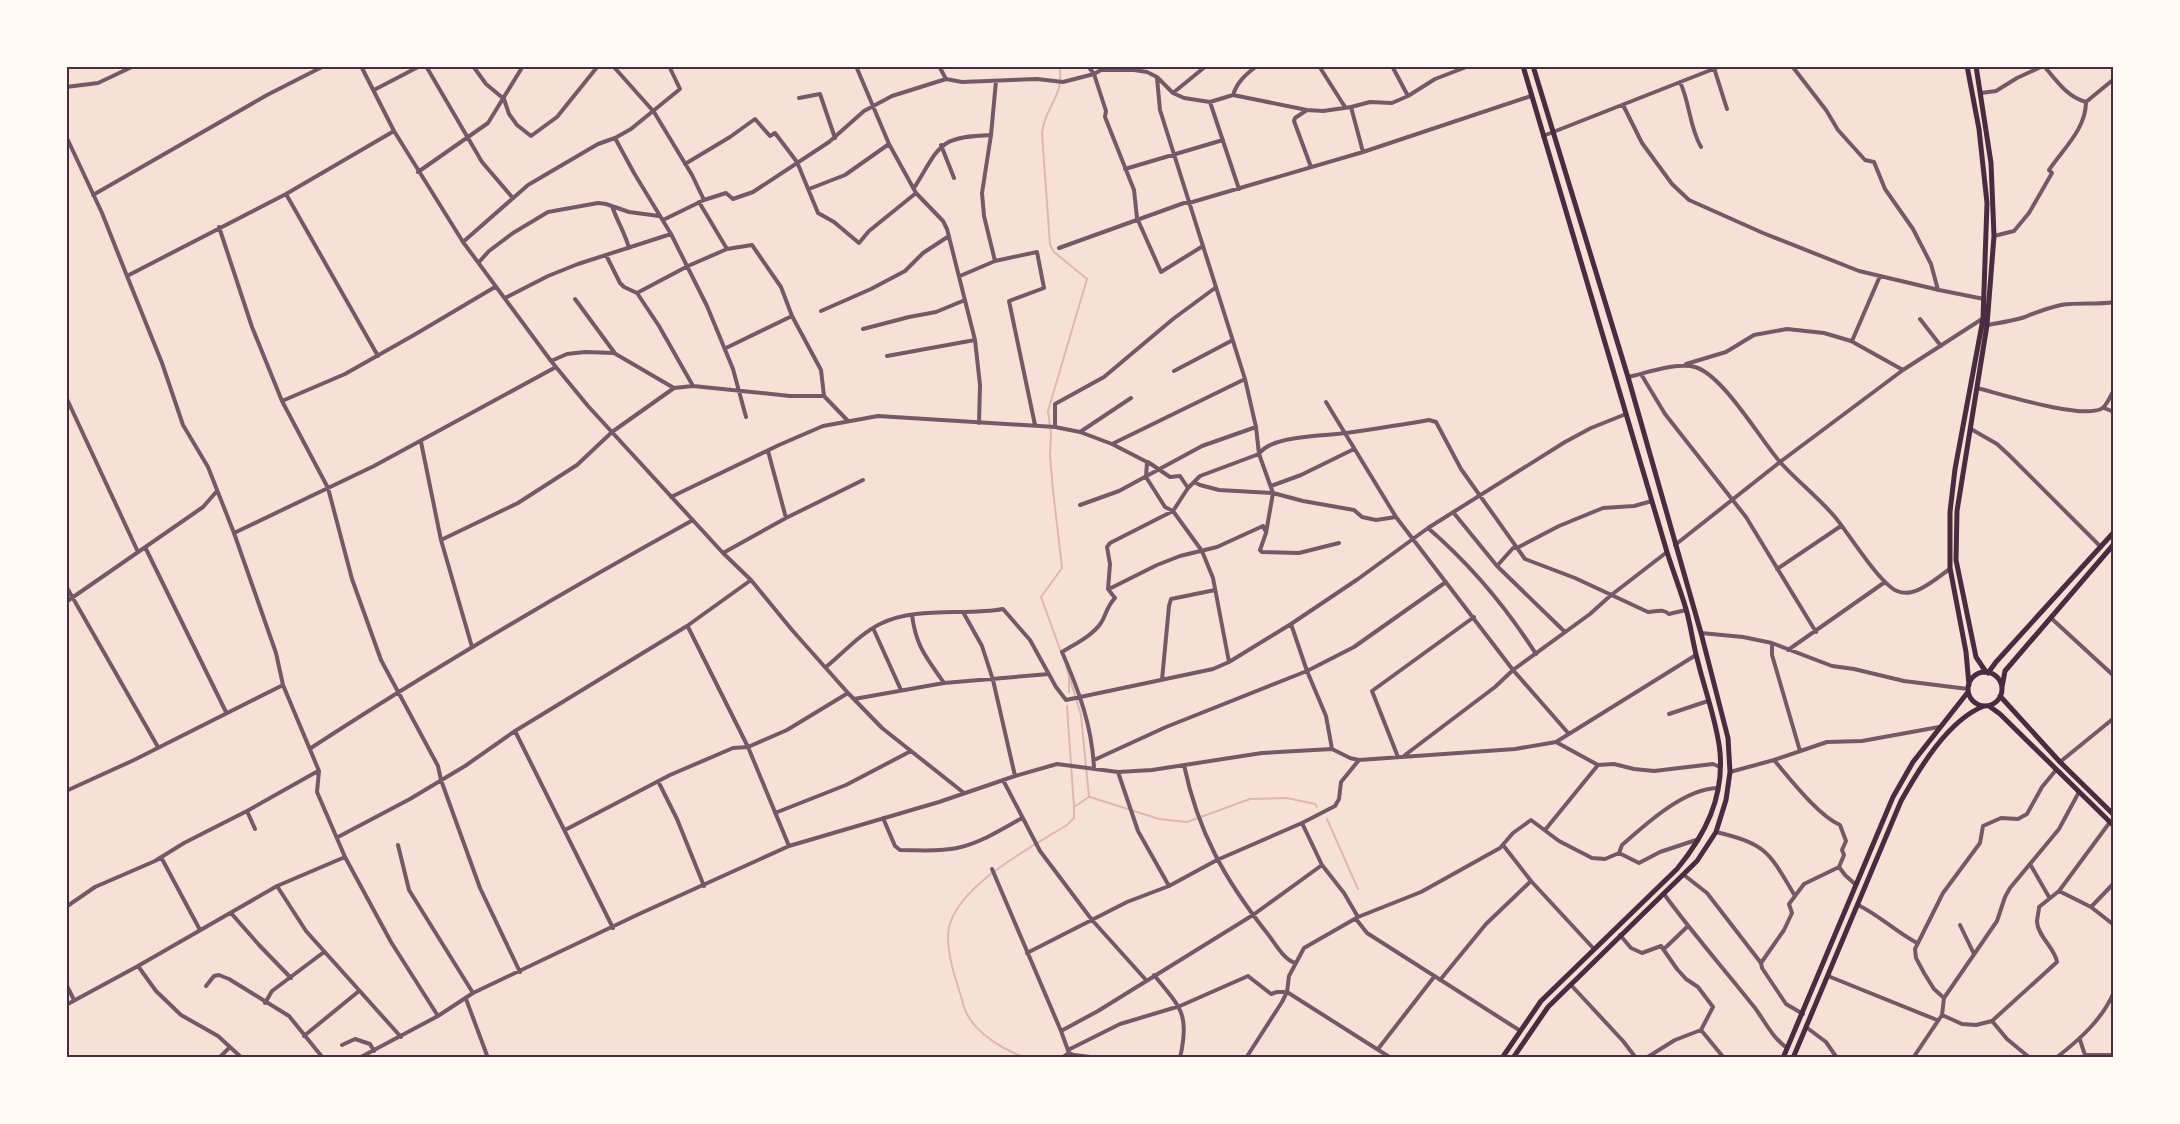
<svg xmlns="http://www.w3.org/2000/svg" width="2180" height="1124" viewBox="0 0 2180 1124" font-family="Commissioner,sans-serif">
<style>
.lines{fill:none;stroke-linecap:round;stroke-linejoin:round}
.stream{stroke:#dcb8b0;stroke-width:2}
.minor{stroke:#755966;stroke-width:4}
.secondary{stroke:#4a2c40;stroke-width:5}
.neatline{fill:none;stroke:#4a2c40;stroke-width:2}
</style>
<rect width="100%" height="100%" fill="#f7e1d7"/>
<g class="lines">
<!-- stream -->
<path class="stream" d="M 1059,66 C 1066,95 1044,107 1042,133 L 1050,245 L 1054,252 L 1087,279 L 1048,411 L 1051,434 L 1050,456 L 1053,490 L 1062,568 L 1041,597 L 1061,652
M 1069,676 L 1069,692
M 1067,706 L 1074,807
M 1090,797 L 1159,819 L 1187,822 L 1250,799 L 1287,798 L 1315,804 L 1317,807
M 1327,819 L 1358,889
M 1027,1058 C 1005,1051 976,1034 966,1012 C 963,1006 962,998 959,990 C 954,974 948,955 948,937 C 947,890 1032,847 1067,825 L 1074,818 L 1074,807 L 1089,797 L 1081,715 L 1066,666
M 1049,1058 L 1076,1057"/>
<!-- minor -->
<path class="minor" d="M 361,66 L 394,131 L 463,242 L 551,361 L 588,406 L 723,553 L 751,580 L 792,630 L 848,693 L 882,728 L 964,793
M 426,66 L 482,162 L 512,197
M 473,66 L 486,84 L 504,99 L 509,114 L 517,125 L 531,136 L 557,117 L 598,66
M 613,66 L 654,112 L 692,175 L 704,200
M 856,66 L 889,144 L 916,193 L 943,221 L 947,229 L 975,340 L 980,385 L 979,423
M 939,66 L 946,79
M 1088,66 L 1094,74 L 1106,111 L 1105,117 L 1134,190 L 1137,218 L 1161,272 L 1203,246
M 1319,66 L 1345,107
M 1392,66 L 1408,96
M 1792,66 L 1826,110 L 1838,130 L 1865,160 L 1874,162 L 1885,189 L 1913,229 L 1931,264 L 1938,290
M 2044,66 C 2056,80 2067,97 2086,102 L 2114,79
M 1714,68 L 1727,109
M 1157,78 L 1160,110 L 1245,379 L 1256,427 L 1259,454 L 1273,493 L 1266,533 L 1260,550 L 1262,552 L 1299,553 L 1339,543
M 1680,82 C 1690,103 1689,126 1701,147
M 66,87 L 98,83 L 134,66
M 374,90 L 420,66
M 1173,93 L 1206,66
M 1981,93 L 1996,91 L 2017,78 L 2043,66
M 1233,95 C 1237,82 1246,74 1257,66
M 799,98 L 820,94 L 835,138
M 1210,102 L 1239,189
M 1623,105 L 1642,143 L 1672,184 L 1689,200 L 1763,233 L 1859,271 L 1939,290 L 1984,299
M 1351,107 L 1363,152
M 1307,110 L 1295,118 L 1294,121 L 1311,167
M 66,136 L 102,213 L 127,276 L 162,363 L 183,425 L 208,467 L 234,533 L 276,653 L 283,685 L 319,771 L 317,792 L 345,857 L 391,942 L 438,1016
M 1543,136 L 1721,66
M 615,138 L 634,173 L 671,234 L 707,306 L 733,369 L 746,417
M 941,145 L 954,178
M 685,164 L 730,137 L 755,119 L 770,136 L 775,133 L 797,162 L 818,213 L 834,222 L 859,243 L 869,231 L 916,193
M 1125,169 L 1223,140
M 418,172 L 488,123 L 523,66
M 914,188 C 941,145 937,137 991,135
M 809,189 L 845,175 L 889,144
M 286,194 L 378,356
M 93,195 L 267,95 L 324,66
M 699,202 L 727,249 L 752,245 L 781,287 L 792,316 L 821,370 L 824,396
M 612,206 C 617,221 625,233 629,248
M 663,220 L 704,200 L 726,193 L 733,199 L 753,192 L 829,142 L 864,111 L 892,96 L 946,79 L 962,82 L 1037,79 L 1063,82 L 1094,74 L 1101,70 L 1134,70 L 1147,72 L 1157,77 L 1173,93 L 1184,98 L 1210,102 L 1233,95 L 1307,110 L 1323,111 L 1351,107 L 1370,102 L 1392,103 L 1408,96 L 1435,79 L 1469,66
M 219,227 L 252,327 L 282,401 L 328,488 L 352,579 L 381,660 L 438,766 L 441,780 L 480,888 L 520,972
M 1994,236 L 2014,231 L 2029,213 L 2052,173 L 2049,170 C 2063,149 2086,129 2086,102
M 463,242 L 528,185 L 598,144 L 615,138 L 631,129 L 680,89 L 669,66
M 1059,248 L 1184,203 L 1189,203 L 1363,152 L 1531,96
M 606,255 L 620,283 L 624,287 L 637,293 L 659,326 L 693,386
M 995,261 L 1037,252 L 1044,288 L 1009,301 L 1035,425
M 479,262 L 489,251 L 513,233 L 548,212 L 598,203 L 606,204 L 629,212 L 659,216
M 127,276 L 286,194 L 394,131
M 960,276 L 995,261 L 984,216 L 982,193 L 991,135 L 996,81
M 637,293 L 688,266 L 727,249
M 505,298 L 548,276 L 578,264 L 671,234
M 575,299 L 614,352
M 821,311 L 871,289 L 905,271 L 923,253 L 949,236
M 1920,319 L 1941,346
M 1987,325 C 1999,323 2013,321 2025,317 C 2037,312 2048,308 2061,305 C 2080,302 2096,305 2114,302
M 863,329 L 909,317 L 936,312 L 965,300
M 1852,341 L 1880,276
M 726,348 L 792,316
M 887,356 L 975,340
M 551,361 L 567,354 L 585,352 L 614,353 L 674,388 L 693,386 L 790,396 L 824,396 L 848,421
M 1686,364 L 1726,352 L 1754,335 L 1787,329 L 1824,333 L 1851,341 L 1903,370
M 1174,371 L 1231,341
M 1641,374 L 1665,414 L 1746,517 L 1816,632
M 1628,377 C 1646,373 1677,362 1695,367 C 1723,375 1760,439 1780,462 C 1797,481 1818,497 1835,517 C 1849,534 1879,583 1897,591 C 1915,599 1936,578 1950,569
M 1977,388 C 2001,394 2080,419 2101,409 C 2107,406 2110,396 2114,390
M 66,397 L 138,552
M 282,401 L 345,374 L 414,335 L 495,287
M 1326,402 L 1396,517 L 1513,670 L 1569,734
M 2104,408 L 2114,412
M 1055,427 L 1055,404 L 1104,377 L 1173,319 L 1215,288
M 1971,429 L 1997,444 L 2009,455 L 2101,547
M 1080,432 L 1131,398
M 421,442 L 441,540 L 472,647
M 1112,444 L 1245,379
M 768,451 L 786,518
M 1148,462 L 1170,477 L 1180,476 L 1188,488
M 1194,482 L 1200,485 L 1219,490 L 1273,493 L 1303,501 L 1354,510 L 1362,517 L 1376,520 L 1396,517
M 1271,486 L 1301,475 L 1354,449
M 671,497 L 779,445 L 823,426 L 878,416 L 1055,427 L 1080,432 L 1112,444 L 1147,462 L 1146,477 L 1165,507 L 1173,511 L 1202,551 L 1213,578 L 1229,662
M 1080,505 L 1119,491 L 1202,446 L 1256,427
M 1453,512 L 1497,566 L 1565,632
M 1428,528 C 1471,565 1506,607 1536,654
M 234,533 L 374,466 L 556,367
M 441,540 L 518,503 L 577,465 L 612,432 L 674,388
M 1675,545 L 1780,462 L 1903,370 L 1982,319
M 145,547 L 226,712
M 723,553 L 786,518 L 863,480
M 1497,566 L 1513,548 L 1517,548 L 1559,526 L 1603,508 L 1634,506 L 1652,501
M 1777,569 L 1841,526
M 66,586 L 158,747
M 1109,589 L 1157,565 L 1180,556 L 1217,547 L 1263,526 L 1265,530
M 66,602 L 203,507 L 217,491
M 963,612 L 982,646 L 993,680 L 1015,776
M 912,615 C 916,647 927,658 944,683
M 2051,618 L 2114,676
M 1291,624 L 1307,671 L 1326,716 L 1332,749
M 688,627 L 748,747 L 789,846
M 873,628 L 901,690
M 1701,633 L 1743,637 L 1772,643 L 1832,666 L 1854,669 L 1904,681 L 1968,689
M 1772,643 L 1772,655 L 1800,751
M 1788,650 L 1885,582
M 826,667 C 843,653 860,634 880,624 C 915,606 965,616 1003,609 L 1030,640 L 1056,687 L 1066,700 L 1213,669 L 1229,662 L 1291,624 L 1358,579 L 1428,528 L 1565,442 L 1591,428 L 1626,414
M 1162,680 L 1169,606 L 1171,599 L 1215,590
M 854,699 L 944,683 L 1049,674
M 1669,714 L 1708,701
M 515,731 L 613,928
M 1556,742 L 1598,765 L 1614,764 L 1634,769 L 1654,771 L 1713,764 L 1720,767
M 311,748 C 435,667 563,592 693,520
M 1405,755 L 1495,687 L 1513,670 L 1590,614 L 1610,596 L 1667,552
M 1398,757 L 1372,691 L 1474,617
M 1094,760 L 1166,727 L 1307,671 L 1354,647 L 1446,582
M 1774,760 C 1791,780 1818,815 1840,825 L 1846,841 L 1842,850 L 1844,855 L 1839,867 L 1845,875 L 1856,885
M 2060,762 L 2114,718
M 1184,765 C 1198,832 1225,880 1267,933 C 1275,943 1283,959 1295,963
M 1094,768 C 1092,726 1079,691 1062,652 C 1075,644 1092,636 1101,623 C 1106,615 1107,606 1115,598 L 1108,589 L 1110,564 L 1107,547 L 1110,543 L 1173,511 L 1188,488 L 1200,476 L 1259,454 C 1271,435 1325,436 1346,433 C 1374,429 1401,425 1429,420 L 1436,422 L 1461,469 L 1525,559 L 1575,578 L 1648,612 C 1656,612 1662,608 1669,614 L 1686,610
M 1118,772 L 1138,831 L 1169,886
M 1730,772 L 1774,760 L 1827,742 L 1862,741 L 1939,727
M 1003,780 L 1040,851 L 1092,920 L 1146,980
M 658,781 L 677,819 L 704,886
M 66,791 L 134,760 L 283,685
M 247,811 L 255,829
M 775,813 L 846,785 L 911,751
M 883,818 L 895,846 L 900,850 C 919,850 938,852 957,848 C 980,843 1001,830 1022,818
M 1302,823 L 1335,806 L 1339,799 L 1341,782 L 1359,760
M 565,830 L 670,775 L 733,748 L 748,747 L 787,730 L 848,693
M 1545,830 L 1598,765
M 1716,832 C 1767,844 1769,852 1795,896
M 338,837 L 410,799 L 465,766 L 515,731 L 687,626 L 751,580
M 398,845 L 409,890 L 473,993
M 1503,845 L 1531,881 L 1594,949
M 1619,853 L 1622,845 C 1646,824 1684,789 1717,788
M 161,857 L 200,930
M 2030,864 L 2049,897
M 992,869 L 1061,1031 L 1069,1053
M 1684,875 L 1707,893 L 1761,963 L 1762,968 L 1786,1004 L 1803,1014
M 277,886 L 306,931 L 401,1037
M 2059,891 L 2091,907 L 2114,925
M 1664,894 C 1693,934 1725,970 1755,1008 C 1766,1023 1772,1037 1787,1048
M 1858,905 C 1879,915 1896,932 1917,943
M 66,907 L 95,887 L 155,861 L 184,843 L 247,811 L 318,771
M 2091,907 L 2114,883
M 231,913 L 259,945 L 291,978
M 1356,919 L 1367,933 L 1519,1030
M 1960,925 L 1974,954
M 1620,935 L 1631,948 L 1642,953 L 1661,946 L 1677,969 L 1686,979 L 1698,987 L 1713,1007 L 1701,1030 L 1724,1058
M 1664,949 L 1688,926
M 1027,953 L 1127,902 L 1169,886 L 1217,860 L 1302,823 L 1322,865 L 1344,893 L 1358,917
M 1761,963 L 1784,930 L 1792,913 L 1789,904 L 1804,884 L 1839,867
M 138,966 L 156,991 L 181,1015 L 218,1036 L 242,1058
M 1154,975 C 1181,1008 1190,1014 1180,1058
M 1828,976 L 1937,1020
M 1440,980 L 1486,924 L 1531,881
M 66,984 L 74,1000
M 1571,985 L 1623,1041 L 1636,1058
M 206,986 L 214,976 L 219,975 L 229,979 L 289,1016 L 323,1058
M 1944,998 L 1934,989 L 1924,973 L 1916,958 L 1915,949 L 1943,893 L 1980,843 L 1983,826 L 2001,818 L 2018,819 L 2027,814 L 2042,787 L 2056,770
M 466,999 L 488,1058
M 265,1003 L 272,991 L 324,952
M 66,1005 L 138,966 L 277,886 L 345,857
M 1942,1015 L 1962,1024 L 1976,1025 L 1992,1021 L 2057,962 C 2055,948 2038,937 2037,922 C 2037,917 2039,912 2039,907 L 2059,891 L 2110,822
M 1992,1021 L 2007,1039 L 2030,1058
M 1806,1027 L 1826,1042 L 1837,1058
M 1061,1031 L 1098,1011 L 1253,915 L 1322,865
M 304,1036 L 359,991
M 2080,1040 L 2085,1055 L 2114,1055
M 342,1045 L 355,1039 L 370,1044 L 374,1051
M 1378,1049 L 1434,977
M 1068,1050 L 1120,1024 L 1180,1006 L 1248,976 L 1271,994 L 1277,992 L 1287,992 L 1391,1058
M 1069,1053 L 1074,1055 L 1099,1058
M 219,1058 L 230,1047
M 359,1058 L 438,1016 L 473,993 L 639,914 L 789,846 L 939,802 L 1015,776 L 1057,764 L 1118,772 L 1152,770 L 1262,753 L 1332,749 L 1350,758 L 1359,760 L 1515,749 L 1556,742 L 1696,655
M 1062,1058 L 1069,1053
M 1246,1058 L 1282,1002 L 1287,992 L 1289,976 L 1304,948 L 1358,917 L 1421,892 L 1500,848 L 1513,833 L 1531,820 L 1559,841 L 1592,858 L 1605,859 L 1619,853 L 1639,863 L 1660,852 L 1699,839
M 1646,1058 L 1675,1040 L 1701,1030
M 1913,1058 L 1942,1015 L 1944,998 L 1997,921 L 2005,897 L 2010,888 L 2059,829 L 2079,792
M 2056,1058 C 2079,1040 2102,1020 2114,992"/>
<!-- secondary -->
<path class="secondary" d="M 1967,66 L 1979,129 L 1987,203 L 1983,319 L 1955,469 L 1950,512 L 1950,568 L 1966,652 L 1969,685
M 1976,66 L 1991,163 L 1994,236 L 1987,325 L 1957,511 L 1956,560 L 1976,657 L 1986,672
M1968 689a17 17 0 1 1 34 0a17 17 0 1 1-34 0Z
M 1988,673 L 1996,662 L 2114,532
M 2002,687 L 2005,671 L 2114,544
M 2000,696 L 2060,762 L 2114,815
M 1989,706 L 2000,714 L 2114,826
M 1502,1058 L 1541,1001 L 1677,869 C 1705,835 1724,798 1720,752 C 1717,722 1705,691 1698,662 C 1693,645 1691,626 1686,609 C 1680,589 1673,571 1667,552 L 1523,66
M 1513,1058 L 1548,1007 L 1697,861 L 1716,832 L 1726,800 L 1730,772 L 1728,738 L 1701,633 L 1628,377 L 1533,66
M 1783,1058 L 1893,797 L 1913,762 L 1968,692
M 1793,1058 L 1901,801 C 1919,769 1948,720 1984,706"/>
</g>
<!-- border -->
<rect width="2180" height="1124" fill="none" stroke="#fffaf5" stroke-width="135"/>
<rect x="68" y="68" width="2044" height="988" class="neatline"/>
</svg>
